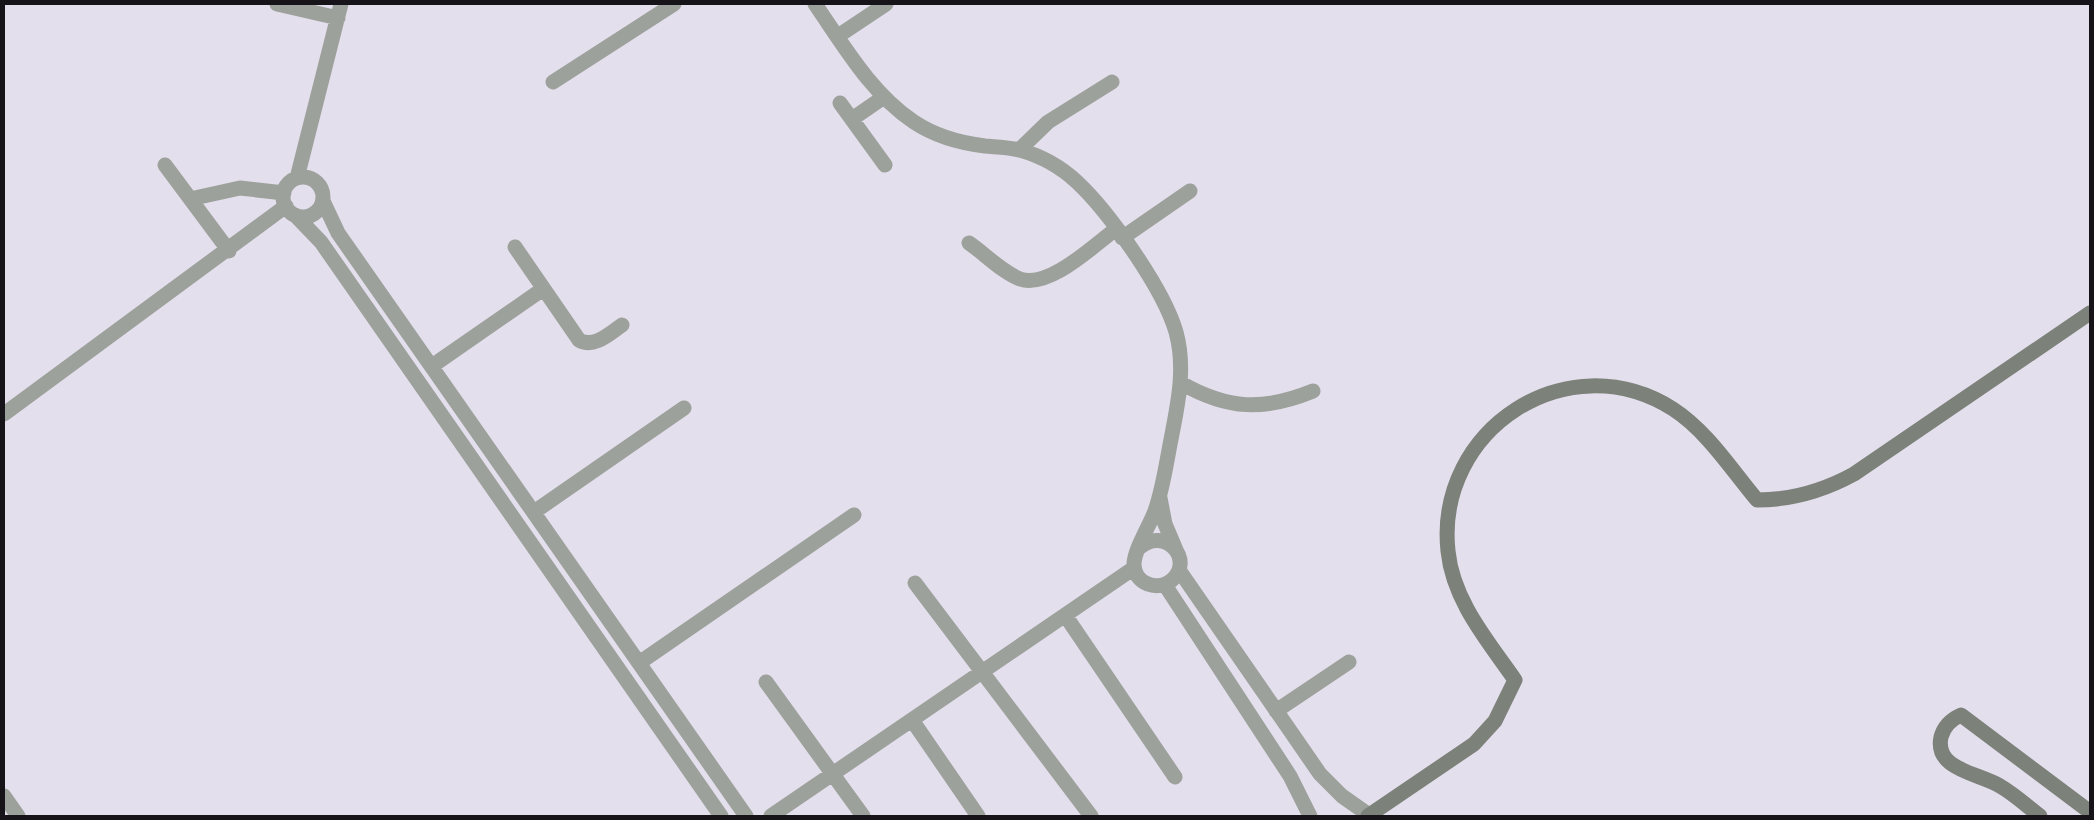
<svg xmlns="http://www.w3.org/2000/svg" width="2094" height="820" viewBox="0 0 2094 820" font-family="'Zilla Slab',serif">
<style>
.lines{fill:none;stroke-linecap:round;stroke-linejoin:round}
.street{stroke:#9da19b;stroke-width:15}
.secondary{stroke:#7c817a;stroke-width:15}
</style>
<rect width="100%" height="100%" fill="#e4dfed"/>
<g class="lines">
<!-- street -->
<path class="street" d="M 277,4 L 338,18
M 815,4 C 844,46 871,93 914,122 C 935,136 960,143 985,146 C 996,147 1008,147 1020,150 C 1041,156 1061,167 1077,182 C 1110,213 1164,290 1176,332 C 1187,372 1176,411 1169,450 C 1165,471 1162,491 1155,511 C 1150,525 1134,550 1134,564 C 1134,584 1158,592 1172,580 C 1195,560 1165,525 1139,548
M 838,36 L 886,4
M 553,82 L 674,4
M 840,103 L 885,165
M 852,119 L 884,97
M 1019,150 L 1048,122 L 1112,82
M 165,165 L 229,251
M283 197a20 20 0 1 1 40 0a20 20 0 1 1-40 0Z
M 297,178 L 341,4
M 190,199 L 240,188 L 284,193
M 323,201 L 338,233 L 746,816
M 295,215 L 321,242 L 721,816
M 1122,238 L 1190,191
M 969,243 C 985,254 1002,272 1020,279 C 1049,289 1093,246 1116,229
M 515,247 L 579,340 C 594,349 610,333 622,325
M 432,366 L 543,289
M 1181,383 C 1228,410 1264,411 1313,391
M 4,414 L 286,206
M 1160,498 L 1165,524 L 1176,550
M 534,512 L 684,408
M 1179,570 L 1320,774 L 1342,796 L 1369,815
M 915,583 L 1091,816
M 1165,585 L 1290,776 L 1310,816
M 1065,615 L 1175,777
M 639,663 L 854,515
M 766,682 L 863,816
M 1276,711 L 1349,662
M 912,720 L 978,816
M 4,796 L 18,816
M 771,816 L 1134,568"/>
<!-- secondary -->
<path class="secondary" d="M 1368,816 L 1474,744 L 1495,721 L 1515,680 C 1488,641 1453,601 1448,551 C 1435,430 1567,342 1673,409 C 1707,431 1731,469 1757,500 C 1793,500 1823,491 1854,474 L 2090,313
M 2040,816 C 2027,806 2014,794 2000,786 C 1979,773 1934,770 1941,737 C 1944,726 1952,719 1961,715 L 2090,812"/>
</g>
<!-- border -->
<rect width="2094" height="820" fill="none" stroke="#161419" stroke-width="10"/>
</svg>
